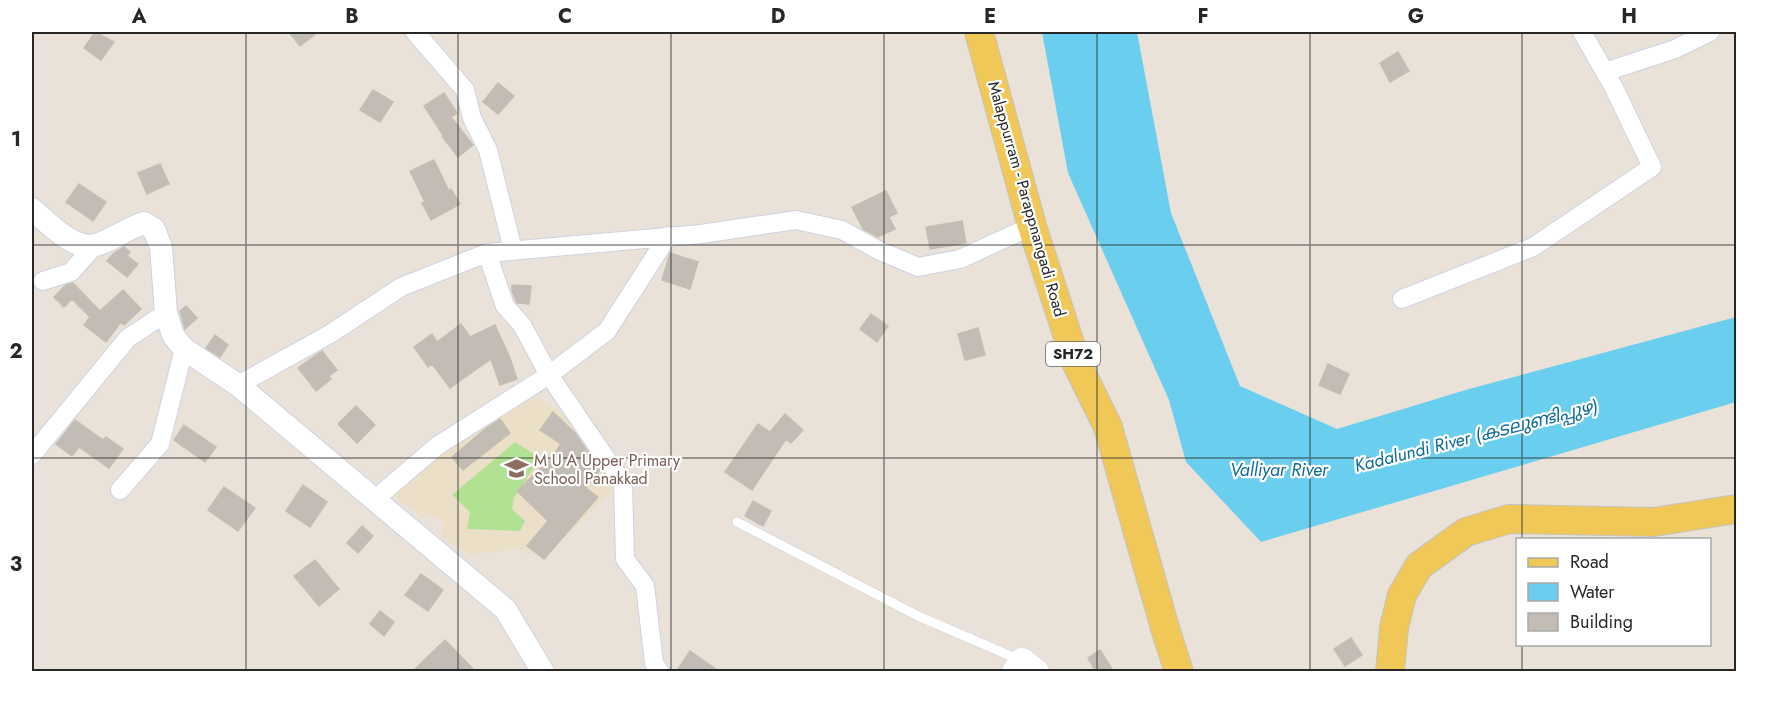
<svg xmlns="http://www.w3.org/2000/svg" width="1768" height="703" viewBox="0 0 1768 703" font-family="Jost,'Noto Sans Malayalam',sans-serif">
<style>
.education{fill:#ecdfc7}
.green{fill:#b1e294}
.water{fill:#6acfee}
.building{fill:#c2bcb5;stroke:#c5beb3;stroke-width:1.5}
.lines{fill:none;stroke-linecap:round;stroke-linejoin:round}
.service-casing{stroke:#ced2e1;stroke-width:10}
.minor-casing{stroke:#ced2e1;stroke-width:20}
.tertiary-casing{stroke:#ced2e1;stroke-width:24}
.secondary-casing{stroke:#ced2e1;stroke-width:27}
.primary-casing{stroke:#c3c3c3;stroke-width:30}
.service{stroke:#fff;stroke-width:9}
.minor{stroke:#fff;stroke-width:18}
.tertiary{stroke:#fff;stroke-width:22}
.secondary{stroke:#fff;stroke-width:26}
.primary{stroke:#f0c858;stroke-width:28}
.grid{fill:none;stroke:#272727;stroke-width:1.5;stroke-opacity:0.55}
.labels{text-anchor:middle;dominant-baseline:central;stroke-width:4.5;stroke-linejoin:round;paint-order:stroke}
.shield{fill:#fff;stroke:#686868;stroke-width:1.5}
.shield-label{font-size:15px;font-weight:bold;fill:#272727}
.street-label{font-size:16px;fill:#272727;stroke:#fff}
.education-label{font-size:16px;fill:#785e54;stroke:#fff;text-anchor:start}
.water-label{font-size:18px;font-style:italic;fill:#0d6b96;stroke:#fff}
.neatline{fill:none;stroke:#272727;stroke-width:2}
.grid-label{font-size:20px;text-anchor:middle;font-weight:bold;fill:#272727}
</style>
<rect width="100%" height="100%" fill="#eae2d9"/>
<!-- education -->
<path class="education" d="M 537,398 L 579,423 L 621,481 L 544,559 L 517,548 L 471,555 L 441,535 L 444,521 L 433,516 L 423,518 L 391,493 L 433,457 L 510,403 Z"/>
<!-- green -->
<path class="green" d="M 515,442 L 540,458 L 514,498 L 512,509 L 525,521 L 520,531 L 467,529 L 470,512 L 452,495 Z"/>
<!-- water -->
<path class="water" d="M 1042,32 L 1137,32 L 1171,213 L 1240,386 L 1337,429 L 1469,389 L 1736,317 L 1736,402 L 1261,542 L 1186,462 L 1169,400 L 1068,173 Z"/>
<!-- building -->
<path class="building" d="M 95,32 L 114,42 L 101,60 L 84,48 Z
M 289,32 L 318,32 L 300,46 Z
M 1398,52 L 1409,71 L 1390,82 L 1380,63 Z
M 498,83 L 514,96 L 498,114 L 483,102 Z
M 373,90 L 393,102 L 380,122 L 360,110 Z
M 444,93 L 457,113 L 451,117 L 473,145 L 458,157 L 442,136 L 443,135 L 424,106 Z
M 434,160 L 449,191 L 451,189 L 460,204 L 431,220 L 422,203 L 425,202 L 410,171 Z
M 160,164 L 169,184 L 147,194 L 138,173 Z
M 79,184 L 106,202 L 93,221 L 66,202 Z
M 886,191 L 897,213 L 889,217 L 895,229 L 878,237 L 863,229 L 852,207 Z
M 962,221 L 966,243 L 930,249 L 926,227 Z
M 124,247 L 130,252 L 127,256 L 138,264 L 127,277 L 107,261 L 114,253 Z
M 670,253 L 698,262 L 690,289 L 662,280 Z
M 73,283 L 100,311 L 123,290 L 141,309 L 124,325 L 121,322 L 106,342 L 84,325 L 90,317 L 72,299 L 64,307 L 54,297 L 66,285 Z
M 512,285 L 531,286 L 529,304 L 517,303 L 512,291 Z
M 186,306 L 197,318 L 185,329 L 180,311 Z
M 871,314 L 888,326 L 877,342 L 860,329 Z
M 461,324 L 470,337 L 495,325 L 510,358 L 517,379 L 500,385 L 491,359 L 450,388 L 432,364 L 428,367 L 414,347 L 432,334 L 437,342 Z
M 978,328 L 985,355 L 965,360 L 958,334 Z
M 215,335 L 228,345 L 220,357 L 206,348 Z
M 322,351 L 337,370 L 329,376 L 331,379 L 316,391 L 298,368 Z
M 1328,364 L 1349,374 L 1340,394 L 1319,385 Z
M 356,406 L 375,425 L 357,443 L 338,424 Z
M 553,412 L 575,433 L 600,470 L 586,488 L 598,497 L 544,559 L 527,546 L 548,521 L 517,491 L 553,456 L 561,444 L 540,430 Z
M 785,414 L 803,430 L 791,443 L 786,439 L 752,490 L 725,472 L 758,424 L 770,432 Z
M 500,419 L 510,433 L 463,470 L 452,457 L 485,429 Z
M 75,420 L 103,440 L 106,437 L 123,449 L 109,468 L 79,447 L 72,456 L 56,444 Z
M 184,425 L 216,447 L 205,462 L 174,440 Z
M 303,485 L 327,502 L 310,527 L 286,511 Z
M 224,487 L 255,508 L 238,531 L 208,510 Z
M 753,501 L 771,511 L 763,526 L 745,516 Z
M 362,526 L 373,536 L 358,553 L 347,543 Z
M 315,560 L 339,589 L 319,606 L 294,576 Z
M 421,574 L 443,590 L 428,611 L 405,595 Z
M 380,611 L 394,622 L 384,636 L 370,624 Z
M 1351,638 L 1362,655 L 1345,666 L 1334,649 Z
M 445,640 L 476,672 L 412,672 Z
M 1100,650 L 1114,672 L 1096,672 L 1088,658 Z
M 690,651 L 720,672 L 676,672 Z"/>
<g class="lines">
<defs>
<path id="service" d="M 737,522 L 918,616 L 1020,660"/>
<path id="minor" d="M 415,32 L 465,90 L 472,118 L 488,150 L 513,250
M 1605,72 L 1675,49 L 1710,32
M 487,253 L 505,306 L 522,325 L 549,375 L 623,483 L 625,559 L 645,586 L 654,663 L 660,672
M 43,281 L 71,272 L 94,246
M 1402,299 L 1533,247 L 1652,167 L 1613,86 L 1582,32
M 238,385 L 330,334 L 401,287 L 487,253 L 701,234 L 796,220 L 842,230 L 878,250 L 918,267 L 960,259 L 1032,226
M 32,455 L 128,338 L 166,313
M 120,490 L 160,444 L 184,349
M 374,500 L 437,446 L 549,375 L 607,331 L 668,236"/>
<path id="tertiary" d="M 32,209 C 46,221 75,252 96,245 C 113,240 127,228 144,223 L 154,229 L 161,247 L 166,313 L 173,335 L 184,349 L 238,385 L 505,609 L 543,672"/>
<path id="secondary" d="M 1015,672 L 1022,661 L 1036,672"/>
<path id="primary" d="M 979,32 L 1032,226 L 1076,362 L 1108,427 L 1165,628 L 1179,672
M 1390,672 L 1394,628 L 1402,595 L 1419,566 L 1466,532 L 1509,519 L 1654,522 L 1736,509"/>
</defs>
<!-- service casing -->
<use href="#service" class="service-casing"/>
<!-- minor casing -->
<use href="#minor" class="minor-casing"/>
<!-- tertiary casing -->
<use href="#tertiary" class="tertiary-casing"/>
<!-- secondary casing -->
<use href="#secondary" class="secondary-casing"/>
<!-- primary casing -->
<use href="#primary" class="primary-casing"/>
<!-- service -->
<use href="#service" class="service"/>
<!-- minor -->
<use href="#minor" class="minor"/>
<!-- tertiary -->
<use href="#tertiary" class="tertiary"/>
<!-- secondary -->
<use href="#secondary" class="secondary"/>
<!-- primary -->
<use href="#primary" class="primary"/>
</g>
<!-- grid -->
<path class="grid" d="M 246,32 L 246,672M 458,32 L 458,672M 671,32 L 671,672M 884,32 L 884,672M 1097,32 L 1097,672M 1310,32 L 1310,672M 1522,32 L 1522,540M 32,245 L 1736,245M 32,458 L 1736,458M 1522,644 L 1522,672"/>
<!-- icons -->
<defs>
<symbol id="school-bare" viewBox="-9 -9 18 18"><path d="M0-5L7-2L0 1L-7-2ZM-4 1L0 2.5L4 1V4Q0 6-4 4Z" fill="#8d6e63" stroke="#fff" stroke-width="2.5" paint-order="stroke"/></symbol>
</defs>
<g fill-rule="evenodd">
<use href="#school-bare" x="500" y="452" width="33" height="33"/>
</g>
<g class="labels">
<!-- shield labels -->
<rect class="shield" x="1046" y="342" width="54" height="24" rx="4.5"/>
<g class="shield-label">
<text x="1073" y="354">SH72</text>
</g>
<!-- street labels -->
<g class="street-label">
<text transform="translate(1027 199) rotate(74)">Malappurram - Parappnangadi Road</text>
</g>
<!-- education labels -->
<g class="education-label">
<text x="534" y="460">M U A Upper Primary<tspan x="534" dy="18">School Panakkad</tspan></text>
</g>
<!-- water labels -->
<g class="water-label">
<text transform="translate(1476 436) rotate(-14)">Kadalundi River (കടലുണ്ടിപ്പുഴ)</text>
<text x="1279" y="470">Valliyar River</text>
</g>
</g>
<!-- border -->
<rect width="1768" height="703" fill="none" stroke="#ffffff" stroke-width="66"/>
<!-- legend -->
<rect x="1516" y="538" width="195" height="108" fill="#ffffff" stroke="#a9a9a9" stroke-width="1.5"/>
<rect x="1528" y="558" width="30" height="9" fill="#f0c858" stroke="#a9a9a9" stroke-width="1.5"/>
<text x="1570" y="568" font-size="18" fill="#272727">Road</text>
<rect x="1528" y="583" width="30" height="18" fill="#6acfee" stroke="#a9a9a9" stroke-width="1.5"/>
<text x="1570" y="598" font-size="18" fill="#272727">Water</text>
<rect x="1528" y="613" width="30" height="18" fill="#c2bcb5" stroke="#a9a9a9" stroke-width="1.5"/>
<text x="1570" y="628" font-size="18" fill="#272727">Building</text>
<rect x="33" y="33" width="1702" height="637" class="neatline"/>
<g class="grid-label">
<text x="139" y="23">A</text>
<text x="352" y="23">B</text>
<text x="565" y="23">C</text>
<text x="778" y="23">D</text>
<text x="990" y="23">E</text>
<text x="1203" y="23">F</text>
<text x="1416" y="23">G</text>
<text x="1629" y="23">H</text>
<text x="16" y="146">1</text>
<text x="16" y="358">2</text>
<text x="16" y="571">3</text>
</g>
</svg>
